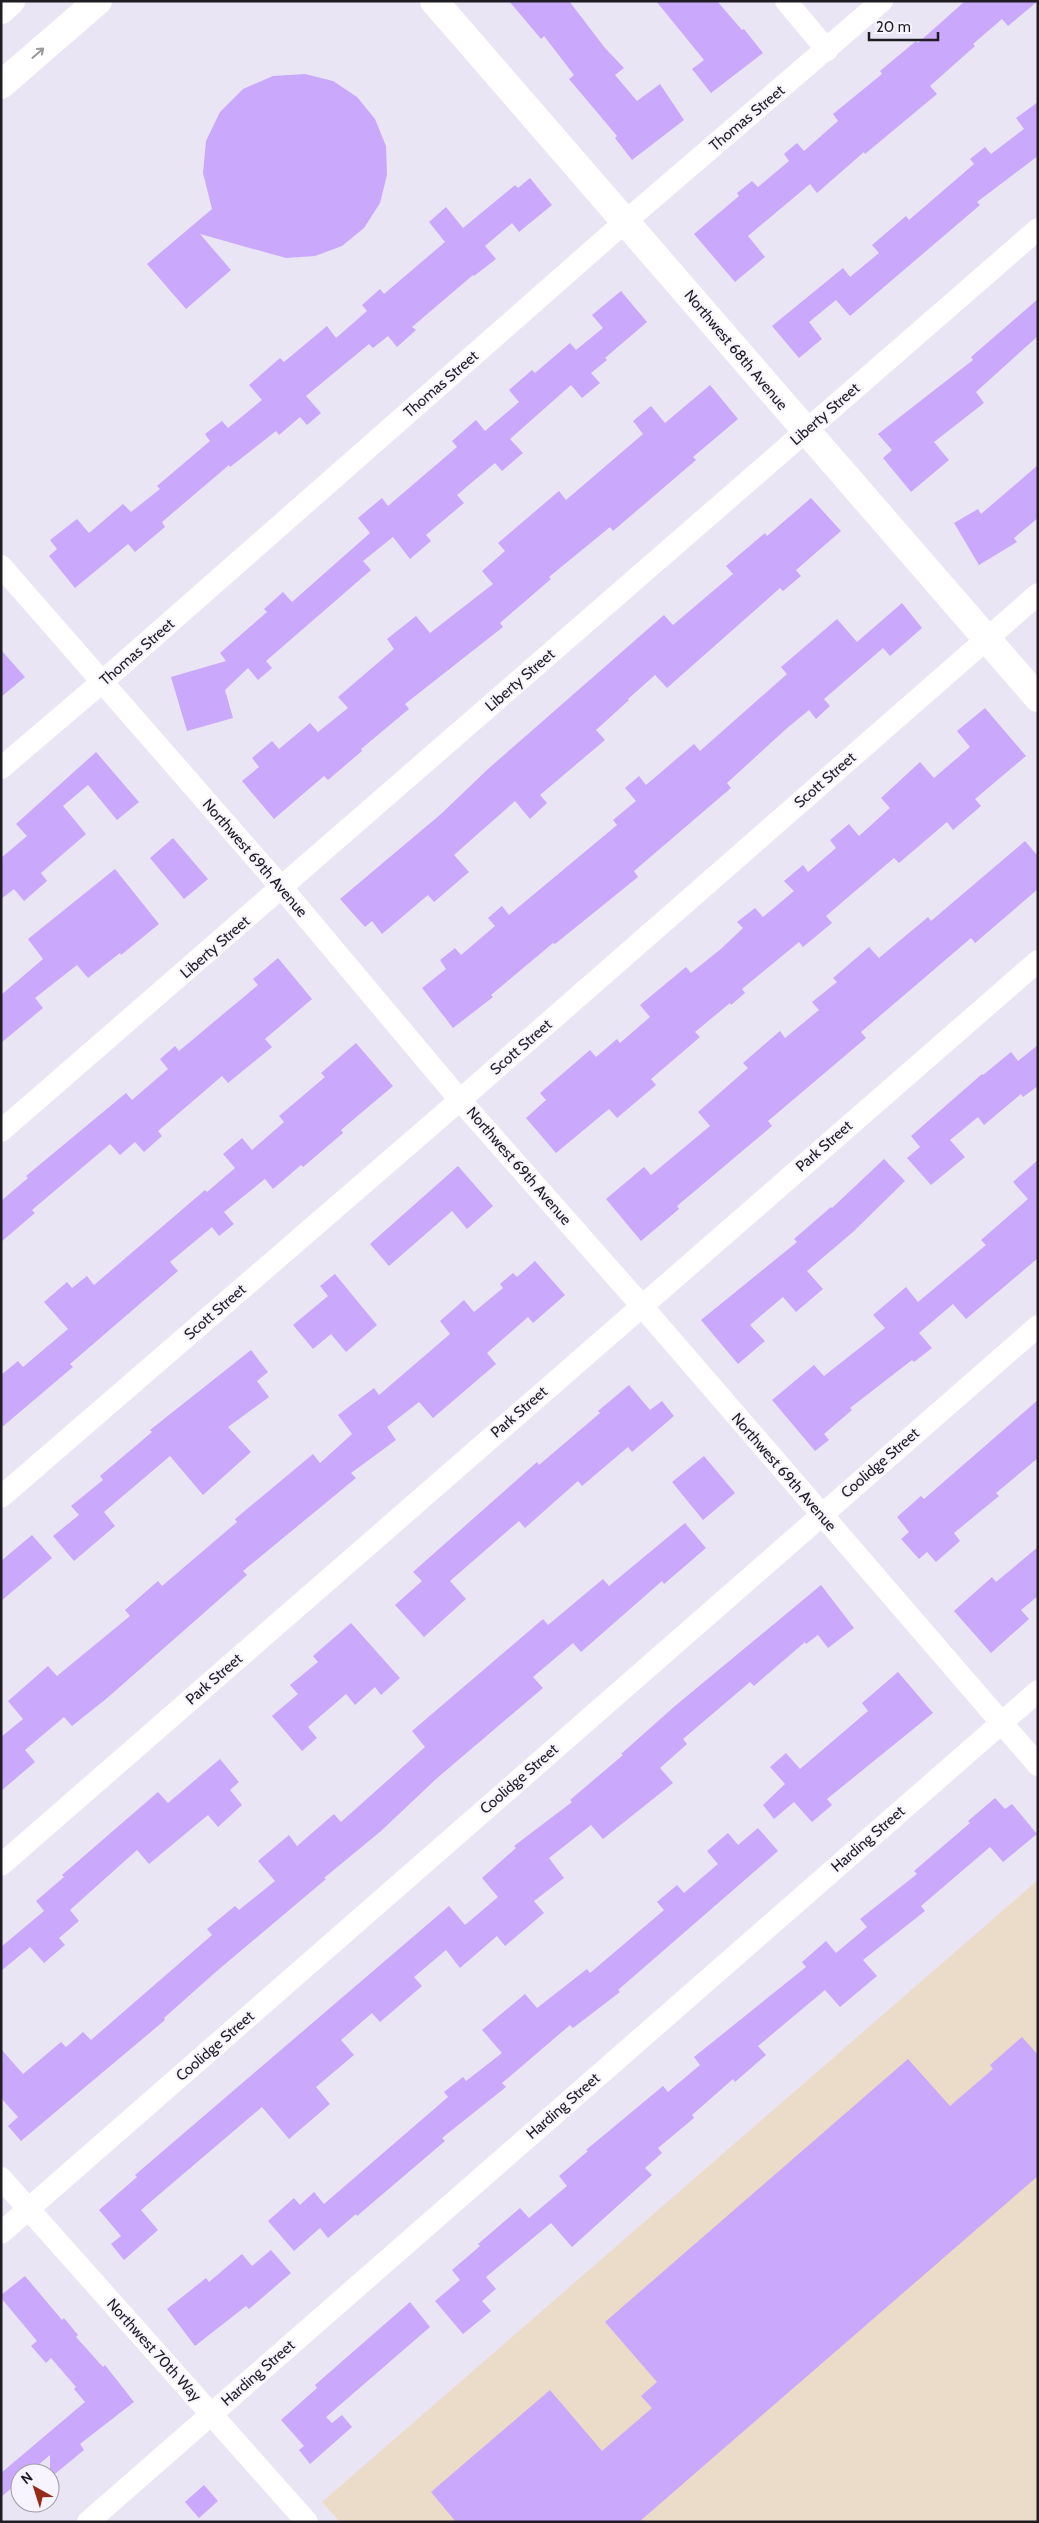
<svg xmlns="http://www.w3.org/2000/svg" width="1039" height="2523" viewBox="0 0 1039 2523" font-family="Cabin,sans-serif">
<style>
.commercial{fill:#ebdbc9}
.building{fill:#caa8fc}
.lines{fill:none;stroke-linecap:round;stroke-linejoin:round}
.minor{stroke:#fff;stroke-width:22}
.tertiary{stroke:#fff;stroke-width:28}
.primary{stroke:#fff;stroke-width:28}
.oneway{stroke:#9a999c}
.labels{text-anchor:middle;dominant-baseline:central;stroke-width:4;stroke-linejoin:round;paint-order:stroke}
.street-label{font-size:15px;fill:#1f1d23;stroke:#f7f3ff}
</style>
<rect width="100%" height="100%" fill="#eae5f4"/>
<!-- commercial -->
<path class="commercial" d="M 1038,1880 L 1038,2522 L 340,2522 L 322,2502 Z"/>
<!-- building -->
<path class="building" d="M 509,1 L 569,1 L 605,48 L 624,68 L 615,75 L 637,101 L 660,84 L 684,120 L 632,160 L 615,138 L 617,136 L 569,79 L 574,75 L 544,36 L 541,39 Z
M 656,1 L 717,1 L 742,30 L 744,29 L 763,53 L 711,93 L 692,69 L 704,60 Z
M 965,1 L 1038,1 L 1008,26 L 1002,19 L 973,44 L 975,46 L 930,86 L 937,94 L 865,154 L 864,152 L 817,193 L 810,184 L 748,236 L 765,257 L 735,282 L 694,234 L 739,196 L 737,193 L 752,181 L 758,187 L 789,161 L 784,154 L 797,143 L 804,151 L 838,121 L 833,114 L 882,74 L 880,71 L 916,41 L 918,43 Z
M 305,74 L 333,81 L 357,97 L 375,119 L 386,146 L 387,175 L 380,203 L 364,228 L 342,246 L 315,256 L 286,258 L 200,234 L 231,270 L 186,309 L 147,264 L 212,209 L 203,173 L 206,141 L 220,112 L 243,89 L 273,76 Z
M 1038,102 L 1038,156 L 977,202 L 980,205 L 850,316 L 836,300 L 809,322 L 822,339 L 799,358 L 772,326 L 843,268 L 850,277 L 879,253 L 872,245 L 906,216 L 909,220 L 974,164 L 970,159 L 985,147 L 991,154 L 1024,129 L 1016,118 Z
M 530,178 L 552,205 L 519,232 L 512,223 L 485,246 L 496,259 L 474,276 L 473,275 L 412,327 L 416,330 L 397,347 L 388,336 L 373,348 L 369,344 L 306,396 L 321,413 L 307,425 L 300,417 L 279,435 L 276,431 L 230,467 L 229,465 L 162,522 L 165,527 L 135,552 L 128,544 L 75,588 L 49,556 L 57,549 L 50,540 L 77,519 L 89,533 L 123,504 L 131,512 L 160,489 L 157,486 L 210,441 L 205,434 L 222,421 L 228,428 L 262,400 L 249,385 L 280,358 L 284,362 L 327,326 L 336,338 L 367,311 L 362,305 L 380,289 L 384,294 L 445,242 L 429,222 L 446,207 L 463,228 L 515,185 L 518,188 Z
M 621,291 L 647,322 L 605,358 L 607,360 L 591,373 L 600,383 L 582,398 L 571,385 L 510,439 L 523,453 L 502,471 L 495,463 L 457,495 L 464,503 L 426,535 L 431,541 L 410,559 L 393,537 L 363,561 L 371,570 L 266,661 L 272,668 L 258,680 L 248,668 L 225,690 L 233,718 L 187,731 L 171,677 L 226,661 L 220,653 L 267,612 L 264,609 L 283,592 L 292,602 L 370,533 L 358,518 L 382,498 L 388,506 L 457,447 L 452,441 L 476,420 L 485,431 L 519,402 L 509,390 L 532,370 L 535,373 L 570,343 L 576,350 L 603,328 L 592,315 Z
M 1038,299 L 1038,336 L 976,392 L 984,403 L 934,442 L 949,460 L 911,492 L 883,458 L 892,450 L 878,434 L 973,360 L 971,357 Z
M 710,385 L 738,419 L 693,457 L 696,460 L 613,531 L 610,527 L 549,577 L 551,579 L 500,623 L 503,627 L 405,704 L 409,709 L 361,749 L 362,751 L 328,780 L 324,776 L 274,819 L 242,781 L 259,767 L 252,758 L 272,741 L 279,749 L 310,723 L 318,732 L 348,708 L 338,697 L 394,649 L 387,639 L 416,616 L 430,633 L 493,584 L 482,571 L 505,551 L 498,543 L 559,491 L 566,500 L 643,434 L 633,421 L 651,406 L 665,423 Z
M 1038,465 L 1038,518 L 1014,538 L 1017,542 L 979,565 L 954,523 L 978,509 L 981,514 Z
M 811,498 L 841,531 L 796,570 L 801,576 L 783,591 L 780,588 L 667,688 L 655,675 L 628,699 L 629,700 L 596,730 L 605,740 L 540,795 L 547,803 L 530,819 L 515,801 L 454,855 L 469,872 L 434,902 L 428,895 L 382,934 L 372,921 L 365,927 L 340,899 L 441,814 L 488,769 L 664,615 L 673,625 L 733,574 L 726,566 L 765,533 L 767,536 Z
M 902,603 L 922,628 L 890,656 L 883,648 L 824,699 L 830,706 L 816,719 L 809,710 L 786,729 L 727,783 L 731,788 L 634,871 L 638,877 L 555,944 L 553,943 L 491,995 L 493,997 L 453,1028 L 422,988 L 446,969 L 440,960 L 455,948 L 461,955 L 495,926 L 488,918 L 502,906 L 509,915 L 617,825 L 613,820 L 636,801 L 625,788 L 639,776 L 646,785 L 694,744 L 700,751 L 787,674 L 781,667 L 837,619 L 857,642 Z
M 1,650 L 25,677 L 1,697 Z
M 985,708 L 1026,756 L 975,799 L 981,806 L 953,830 L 947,822 L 899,863 L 894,858 L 826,916 L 832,923 L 803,947 L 799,942 L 742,989 L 745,993 L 731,1005 L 730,1003 L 695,1032 L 700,1037 L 651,1079 L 656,1085 L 617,1118 L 609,1109 L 556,1153 L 526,1118 L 546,1100 L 540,1093 L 590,1050 L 596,1057 L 617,1039 L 620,1043 L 650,1017 L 640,1005 L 686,967 L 691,973 L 722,948 L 743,928 L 737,922 L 755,908 L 763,917 L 794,891 L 784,881 L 803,865 L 808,872 L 836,848 L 830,840 L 849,824 L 859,836 L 890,808 L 881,798 L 920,762 L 934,778 L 970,747 L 957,731 Z
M 96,752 L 139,802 L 117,820 L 88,785 L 63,806 L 86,834 L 41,873 L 47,881 L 24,901 L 14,889 L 1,899 L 1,858 L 33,831 L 27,836 L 16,824 Z
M 173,838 L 208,879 L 184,899 L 150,858 Z
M 1025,841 L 1038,856 L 1038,889 L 975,943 L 971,938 L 861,1032 L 866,1038 L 768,1121 L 772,1126 L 677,1206 L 679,1209 L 641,1241 L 606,1199 L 644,1167 L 651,1175 L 710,1126 L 698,1112 L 748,1068 L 743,1063 L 780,1031 L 785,1038 L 819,1010 L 812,1002 L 837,982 L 833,978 L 869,947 L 879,958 L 928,917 L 931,921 Z
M 115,869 L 159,924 L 121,955 L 120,953 L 88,978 L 77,965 L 35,998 L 43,1008 L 1,1043 L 1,995 L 43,959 L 28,939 Z
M 278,958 L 312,999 L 265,1039 L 272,1047 L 228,1083 L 222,1076 L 158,1131 L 162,1136 L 144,1152 L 135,1142 L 120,1155 L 110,1144 L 32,1210 L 35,1213 L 1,1242 L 1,1201 L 28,1178 L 26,1176 L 126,1093 L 132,1100 L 168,1069 L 160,1059 L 175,1046 L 179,1051 L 258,985 L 253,979 Z
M 356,1043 L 393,1086 L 341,1130 L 343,1133 L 303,1167 L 301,1165 L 273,1189 L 265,1179 L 224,1212 L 234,1224 L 219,1236 L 212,1227 L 170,1262 L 178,1271 L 70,1364 L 73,1367 L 1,1428 L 1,1375 L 18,1361 L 23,1367 L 68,1329 L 44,1302 L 67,1282 L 72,1288 L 87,1276 L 94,1285 L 205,1190 L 207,1192 L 235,1168 L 223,1154 L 242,1138 L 252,1150 L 284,1122 L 279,1116 L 325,1077 L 321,1073 Z
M 1038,1045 L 1038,1086 L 1023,1097 L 1021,1094 L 984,1125 L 978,1117 L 950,1140 L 965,1157 L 931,1185 L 907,1158 L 920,1147 L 911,1136 L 982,1074 L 983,1075 L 1011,1052 L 1018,1061 Z
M 884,1159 L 905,1181 L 853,1232 L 807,1271 L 823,1289 L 796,1312 L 783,1297 L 750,1325 L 765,1341 L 738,1364 L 701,1320 L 797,1242 L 794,1239 L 831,1207 L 832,1208 Z
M 1038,1160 L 1038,1258 L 966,1319 L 953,1304 L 919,1333 L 932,1348 L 914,1362 L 912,1360 L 850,1408 L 852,1410 L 824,1434 L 829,1440 L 815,1451 L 772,1400 L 814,1365 L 824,1376 L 885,1328 L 873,1315 L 906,1287 L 918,1302 L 986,1245 L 981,1240 L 1028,1199 L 1013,1182 Z
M 458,1166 L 493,1206 L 467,1229 L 452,1211 L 389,1266 L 370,1244 Z
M 535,1261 L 565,1295 L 533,1323 L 528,1317 L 487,1353 L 496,1364 L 433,1418 L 419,1402 L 387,1427 L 396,1440 L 351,1473 L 356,1478 L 243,1571 L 247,1575 L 106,1699 L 72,1726 L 64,1717 L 25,1750 L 35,1762 L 1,1791 L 1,1737 L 23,1719 L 8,1701 L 48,1666 L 57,1676 L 130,1616 L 125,1610 L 158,1581 L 162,1586 L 237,1522 L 235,1519 L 313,1454 L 320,1463 L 352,1434 L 338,1415 L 374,1388 L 379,1395 L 450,1334 L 440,1321 L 464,1300 L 474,1312 L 503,1288 L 500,1284 L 513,1273 L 517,1277 Z
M 335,1274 L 377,1325 L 346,1352 L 331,1334 L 313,1349 L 293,1325 L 328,1296 L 320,1286 Z
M 251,1350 L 268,1372 L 257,1381 L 269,1397 L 228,1427 L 251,1452 L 203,1495 L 170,1456 L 104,1512 L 115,1526 L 74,1561 L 53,1536 L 79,1515 L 71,1506 L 103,1480 L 100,1476 L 152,1432 L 150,1430 Z
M 629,1385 L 650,1410 L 662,1401 L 674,1416 L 632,1452 L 628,1447 L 582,1486 L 578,1481 L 525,1528 L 519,1521 L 450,1581 L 466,1599 L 424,1637 L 395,1605 L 422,1581 L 413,1572 L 537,1462 L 539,1465 L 600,1413 L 598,1411 Z
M 1038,1400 L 1038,1458 L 996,1493 L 999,1496 L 954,1533 L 960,1541 L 936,1562 L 927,1552 L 919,1559 L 901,1539 L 909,1532 L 897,1517 L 921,1496 L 924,1499 Z
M 704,1456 L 735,1493 L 703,1520 L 672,1482 Z
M 685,1523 L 706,1548 L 664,1584 L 662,1581 L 581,1652 L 573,1643 L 533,1677 L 543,1688 L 436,1779 L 381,1831 L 324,1878 L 326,1879 L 218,1970 L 164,2018 L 165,2020 L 21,2141 L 8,2126 L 18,2117 L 1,2098 L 1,2049 L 23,2074 L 61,2042 L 66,2047 L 83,2032 L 91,2040 L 212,1935 L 207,1929 L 235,1906 L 239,1910 L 275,1881 L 258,1861 L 289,1835 L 297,1846 L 334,1814 L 341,1822 L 425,1747 L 412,1731 L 543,1619 L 548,1625 L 603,1579 L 609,1586 Z
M 32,1535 L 52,1558 L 1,1601 L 1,1561 Z
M 1038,1547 L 1038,1596 L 1021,1610 L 1029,1619 L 991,1653 L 954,1611 L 992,1577 L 996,1582 Z
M 821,1585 L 854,1628 L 828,1648 L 818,1635 L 806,1644 L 805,1642 L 754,1686 L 750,1682 L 683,1739 L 687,1744 L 660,1768 L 673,1783 L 603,1839 L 591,1825 L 549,1858 L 564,1878 L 534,1901 L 544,1913 L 505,1946 L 497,1936 L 460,1968 L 446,1950 L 414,1977 L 422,1986 L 380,2022 L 372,2013 L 341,2040 L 354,2055 L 316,2087 L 330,2104 L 289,2139 L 262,2107 L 141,2210 L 158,2230 L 124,2260 L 111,2244 L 121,2236 L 99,2210 L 137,2177 L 135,2175 L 449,1906 L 465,1925 L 498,1897 L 482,1878 L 516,1848 L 514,1846 L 572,1802 L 570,1800 L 623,1755 L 621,1754 L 675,1706 Z
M 351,1623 L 400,1678 L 381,1695 L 375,1687 L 355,1705 L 346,1694 L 308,1727 L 317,1738 L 302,1751 L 272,1716 L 298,1694 L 290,1685 L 318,1662 L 313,1656 Z
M 898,1672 L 933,1713 L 827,1799 L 832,1805 L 812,1822 L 794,1802 L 774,1819 L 763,1805 L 785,1784 L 770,1767 L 786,1753 L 800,1769 L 868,1711 L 862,1703 Z
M 220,1759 L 239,1782 L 230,1790 L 242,1805 L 218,1827 L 208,1815 L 149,1864 L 137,1850 L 70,1910 L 79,1921 L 59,1938 L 65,1945 L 44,1963 L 30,1947 L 1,1971 L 1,1947 L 44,1911 L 36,1901 L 64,1877 L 62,1875 L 158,1792 L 168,1803 Z
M 995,1798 L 1005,1809 L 1012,1804 L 1037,1834 L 1003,1862 L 990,1847 L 921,1906 L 925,1911 L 863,1960 L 877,1976 L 840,2007 L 825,1990 L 758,2046 L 766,2055 L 735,2082 L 733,2079 L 692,2115 L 694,2118 L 658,2148 L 662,2153 L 645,2168 L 652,2175 L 572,2247 L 551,2223 L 486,2277 L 496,2289 L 482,2301 L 491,2311 L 463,2334 L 435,2301 L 460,2280 L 452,2270 L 480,2246 L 478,2244 L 520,2208 L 529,2218 L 567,2186 L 559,2176 L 588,2151 L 586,2150 L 663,2086 L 668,2092 L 700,2065 L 694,2057 L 806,1967 L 802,1962 L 826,1941 L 836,1953 L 867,1927 L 860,1919 L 917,1874 L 914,1871 L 970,1823 L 968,1821 Z
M 758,1828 L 778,1851 L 618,1990 L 620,1992 L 573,2028 L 570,2025 L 502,2083 L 506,2087 L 442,2138 L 445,2141 L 357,2216 L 356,2214 L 328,2238 L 320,2228 L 294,2251 L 268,2221 L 294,2198 L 300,2205 L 314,2192 L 324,2204 L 448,2097 L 444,2092 L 463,2077 L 466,2081 L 502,2053 L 482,2030 L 525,1994 L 537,2008 L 587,1969 L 590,1973 L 664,1910 L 657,1902 L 677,1885 L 684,1893 L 718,1864 L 707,1851 L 728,1833 L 738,1845 Z
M 1022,2037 L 1038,2055 L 1038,2176 L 639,2522 L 456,2522 L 431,2492 L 550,2390 L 602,2451 L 652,2408 L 641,2396 L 657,2382 L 605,2322 L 908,2059 L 950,2106 L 993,2069 L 990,2065 Z
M 271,2250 L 291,2273 L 249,2309 L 246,2306 L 195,2346 L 167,2309 L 206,2278 L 209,2282 L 242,2254 L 252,2266 Z
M 25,2276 L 62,2320 L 64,2318 L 78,2335 L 76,2337 L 103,2367 L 105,2365 L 134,2402 L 80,2444 L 84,2450 L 50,2478 L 50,2455 L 29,2473 L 20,2473 L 20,2481 L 1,2497 L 1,2473 L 85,2402 L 74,2389 L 76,2387 L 51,2358 L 46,2363 L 31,2346 L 37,2341 L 1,2298 L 1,2295 Z
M 410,2302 L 430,2327 L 326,2417 L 332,2423 L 342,2415 L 352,2427 L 310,2464 L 299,2450 L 304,2446 L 281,2420 L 317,2388 L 315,2385 Z
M 204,2485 L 218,2501 L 199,2518 L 185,2502 Z"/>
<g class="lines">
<!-- minor -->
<path class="minor" d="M 786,1 L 827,50
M 1,566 L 282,888 L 460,1100 L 641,1305 L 1038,1765
M 1,768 L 102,682 L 626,221 L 882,1
M 1,1131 L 1038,229
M 1,1497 L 460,1100 L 1038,594
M 1,1865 L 1038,961
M 1,2178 L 307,2522
M 1,2233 L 1038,1326
M 88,2522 L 1038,1691"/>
<!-- tertiary -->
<path class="tertiary" d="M 434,1 L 1038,698"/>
<!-- primary -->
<path class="primary" d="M 1,10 L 11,1
M 1,85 L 98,1"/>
</g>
<!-- one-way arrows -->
<defs><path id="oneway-shaft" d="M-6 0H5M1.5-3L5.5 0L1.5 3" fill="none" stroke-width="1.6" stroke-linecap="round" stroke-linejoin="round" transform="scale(1.25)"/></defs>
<use class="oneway" href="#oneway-shaft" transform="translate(38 53) rotate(-41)"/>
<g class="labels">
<!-- street labels -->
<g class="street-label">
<text transform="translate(747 118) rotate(-40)">Thomas Street</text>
<text transform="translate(736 350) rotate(50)">Northwest 68th Avenue</text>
<text transform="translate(441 384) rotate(-41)">Thomas Street</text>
<text transform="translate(825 414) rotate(-41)">Liberty Street</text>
<text transform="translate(137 652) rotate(-41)">Thomas Street</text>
<text transform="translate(520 680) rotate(-41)">Liberty Street</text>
<text transform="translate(825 780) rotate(-41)">Scott Street</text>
<text transform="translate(255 858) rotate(49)">Northwest 69th Avenue</text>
<text transform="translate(215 947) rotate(-41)">Liberty Street</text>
<text transform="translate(521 1047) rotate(-41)">Scott Street</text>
<text transform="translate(824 1146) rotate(-41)">Park Street</text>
<text transform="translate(519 1166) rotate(49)">Northwest 69th Avenue</text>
<text transform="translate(215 1312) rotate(-41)">Scott Street</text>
<text transform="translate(519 1412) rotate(-41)">Park Street</text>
<text transform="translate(880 1463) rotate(-41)">Coolidge Street</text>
<text transform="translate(784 1472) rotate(49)">Northwest 69th Avenue</text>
<text transform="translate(214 1679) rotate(-41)">Park Street</text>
<text transform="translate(519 1779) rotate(-41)">Coolidge Street</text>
<text transform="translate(868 1839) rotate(-41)">Harding Street</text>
<text transform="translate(215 2046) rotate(-41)">Coolidge Street</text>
<text transform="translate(563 2106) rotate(-41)">Harding Street</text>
<text transform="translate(154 2350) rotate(48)">Northwest 70th Way</text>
<text transform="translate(258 2373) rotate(-41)">Harding Street</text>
</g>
</g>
<!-- border -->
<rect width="1039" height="2523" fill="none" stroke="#1f1d23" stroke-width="5"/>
<!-- north arrow -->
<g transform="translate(35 2488) rotate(321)"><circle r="24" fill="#f7f3ff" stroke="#a19da7"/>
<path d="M0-4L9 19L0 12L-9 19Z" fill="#952c18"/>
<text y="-8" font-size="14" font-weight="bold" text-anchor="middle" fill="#1f1d23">N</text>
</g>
<!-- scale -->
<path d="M869 32v8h69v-8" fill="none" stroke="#1f1d23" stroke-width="2.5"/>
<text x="876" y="32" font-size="15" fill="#1f1d23" stroke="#f7f3ff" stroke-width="4" paint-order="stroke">20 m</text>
</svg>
